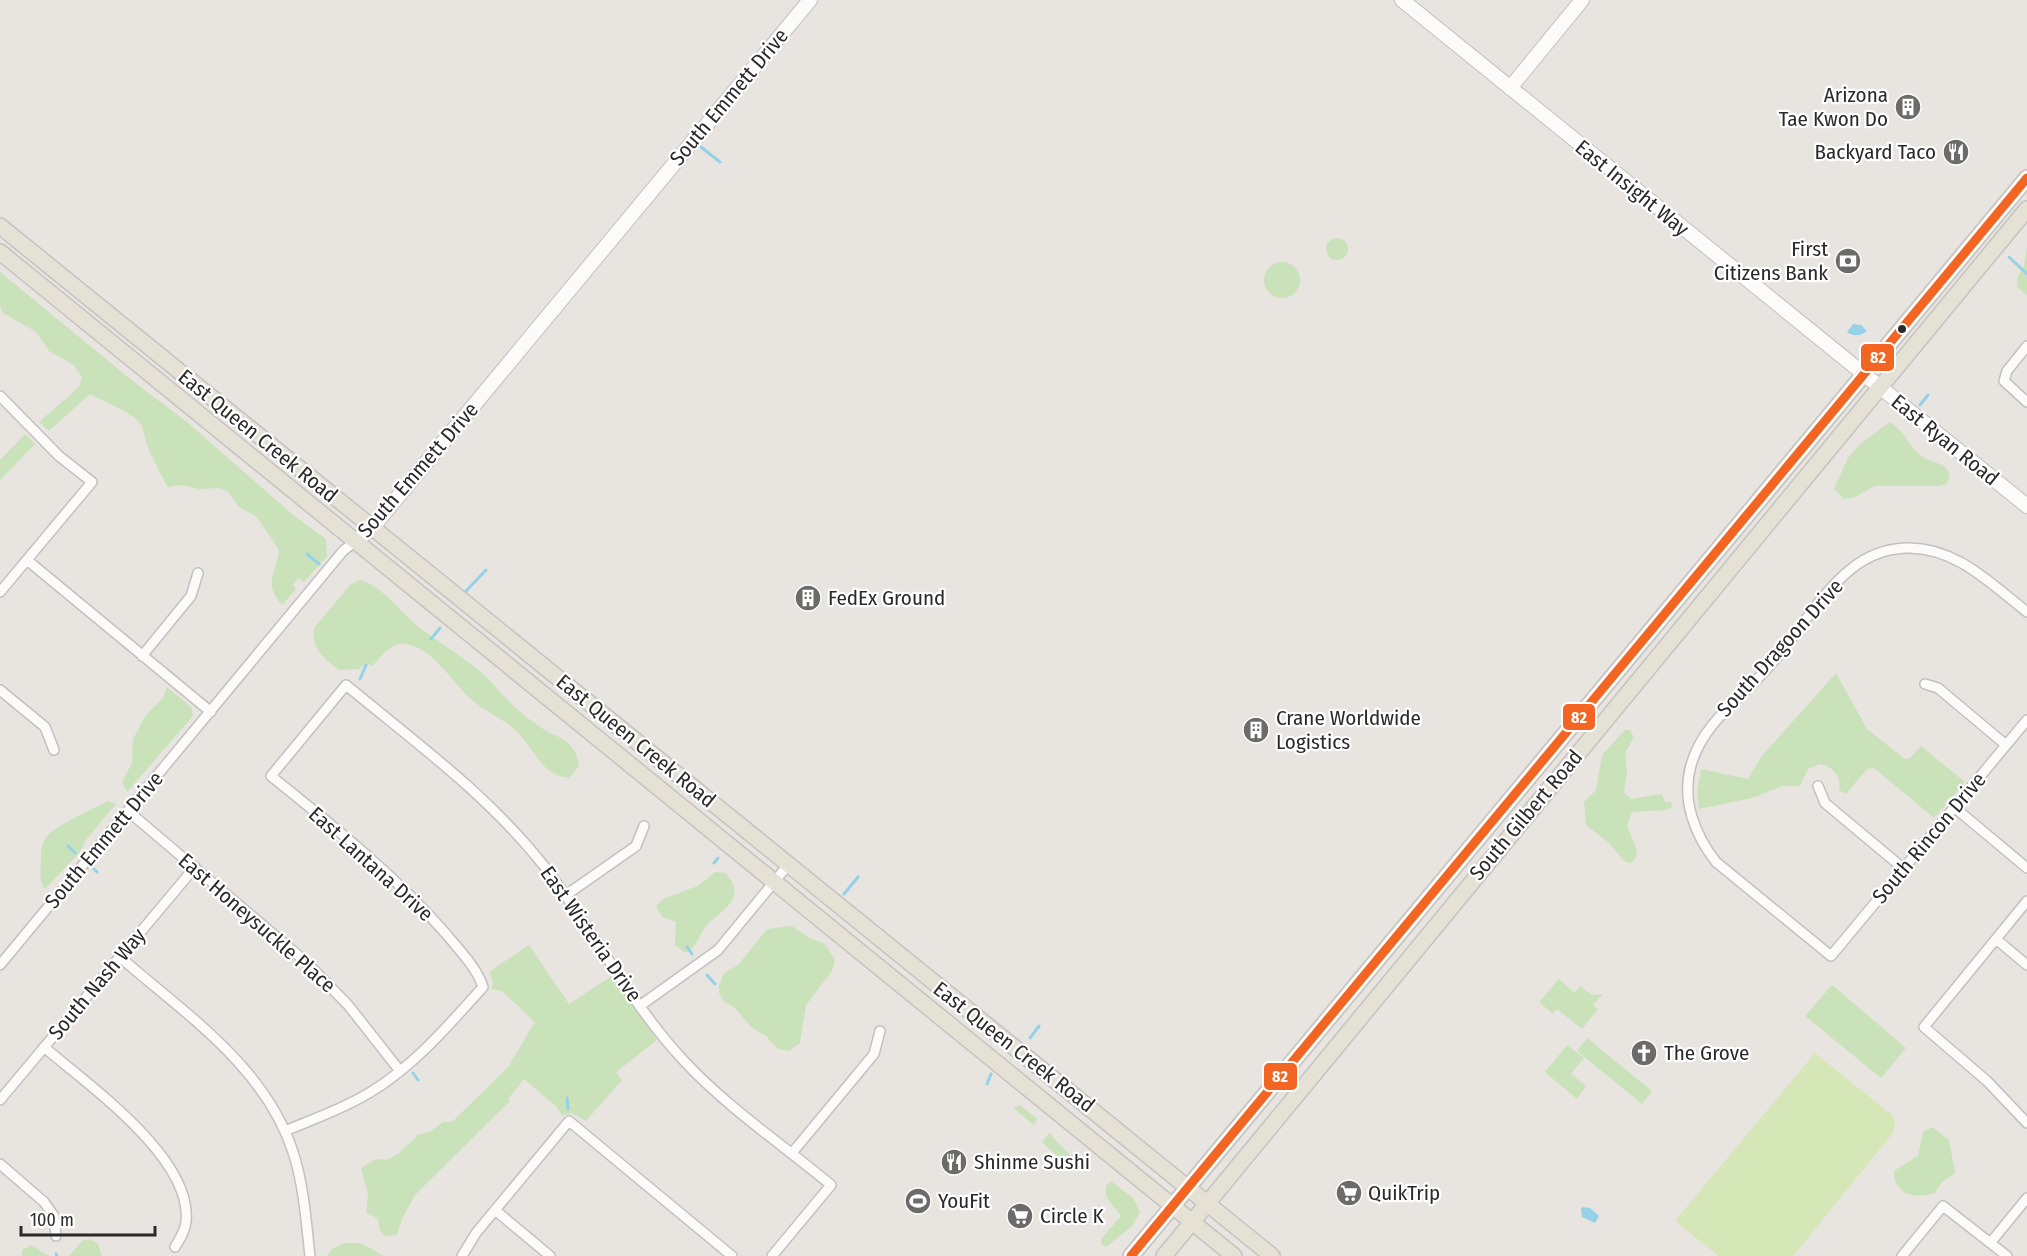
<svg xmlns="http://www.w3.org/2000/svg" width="2027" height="1256" viewBox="0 0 2027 1256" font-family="'Fira Sans Condensed',sans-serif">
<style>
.green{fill:#cae2ba}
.pitch{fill:#d5e6b7}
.water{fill:#95d2e7}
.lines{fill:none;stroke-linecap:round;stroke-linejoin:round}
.stream{stroke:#95d2e7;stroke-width:3}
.street-casing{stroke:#c2c0c1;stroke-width:12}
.secondary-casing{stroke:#c2c0c1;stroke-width:16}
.primary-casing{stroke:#c4c3c1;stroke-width:18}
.street{stroke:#fcfbfa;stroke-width:9}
.secondary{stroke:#fcfbfa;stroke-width:14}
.primary{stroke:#e5e1d4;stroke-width:15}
.bus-1-casing{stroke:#fff;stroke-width:14}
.bus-1{stroke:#f26522;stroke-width:9}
.bus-dot{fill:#2a2a2a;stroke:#fff;stroke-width:2}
.labels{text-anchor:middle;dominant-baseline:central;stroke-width:4.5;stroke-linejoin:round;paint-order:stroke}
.poi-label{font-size:21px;fill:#2a2a2a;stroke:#fff;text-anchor:start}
.street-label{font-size:21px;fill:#2a2a2a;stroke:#fff}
.line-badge{stroke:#fff;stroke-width:2}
.badge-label{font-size:16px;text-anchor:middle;font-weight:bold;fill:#fff}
</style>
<rect width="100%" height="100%" fill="#e8e4e0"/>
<!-- green -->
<path class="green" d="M1326 249a11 11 0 1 1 22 0a11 11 0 1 1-22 0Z
M 2027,248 L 2027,296 L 2017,286 L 2018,276 L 2024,266 Z
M1264 280a18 18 0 1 1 36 0a18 18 0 1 1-36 0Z
M 0,272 L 134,382 L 187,422 L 293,515 L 326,539 L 327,556 L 304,582 L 298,578 L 293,585 L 296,589 L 282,605 C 262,582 277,574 279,550 L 257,517 L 239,507 L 228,492 L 220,488 L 199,489 L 182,485 L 168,487 C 166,485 148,449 147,445 C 144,437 145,429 139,422 C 131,412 102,401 90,394 L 49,431 L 39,422 L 79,387 L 82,377 L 74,365 L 49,351 L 36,332 L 3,313 L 0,306 Z
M 1890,422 C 1905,432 1908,445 1920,455 C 1930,463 1949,462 1950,477 L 1946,484 L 1939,486 L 1875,486 L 1853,498 L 1844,499 L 1834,489 L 1848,458 L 1860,444 Z
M 25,434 L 35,444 L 0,480 L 0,460 Z
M 360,580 C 386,588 399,612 420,628 C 443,645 469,660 489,680 C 504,696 518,712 536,724 C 555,739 575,736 579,766 L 569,778 C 540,775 536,749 516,731 C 503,718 485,712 471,699 C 451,682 430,642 400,644 C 388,645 380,659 372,666 L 366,663 L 359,669 L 339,670 C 324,658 311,649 314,628 L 350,585 Z
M 1836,673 L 1867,729 L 1905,759 L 1910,758 L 1921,746 L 1965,782 L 1934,818 L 1874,768 L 1867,769 L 1846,794 L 1839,790 C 1842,777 1833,766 1820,764 L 1808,769 L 1800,786 L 1783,786 L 1752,798 L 1699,809 L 1697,792 L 1701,769 L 1748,779 L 1761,757 Z
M 167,687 L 191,707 L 193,716 L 127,792 L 122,782 L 132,763 L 133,739 L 145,716 L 163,698 Z
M 1625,730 L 1630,730 L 1634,737 L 1625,753 L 1627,771 L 1624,792 L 1631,799 L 1662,794 L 1665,802 L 1671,802 L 1672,807 L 1667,810 L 1632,812 L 1627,826 L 1637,850 L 1636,858 L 1630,863 L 1624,861 L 1609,843 L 1586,825 L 1584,802 L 1596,790 L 1602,755 Z
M 108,801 L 116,804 L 85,841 L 80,852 L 45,889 C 39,881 40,872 41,862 C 41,854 41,846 45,839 C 50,828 95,808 108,801 Z
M 715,872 L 725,873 C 748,896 724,909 709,923 C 699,933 698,945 686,953 L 675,945 L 676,922 L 662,917 L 656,906 L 663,899 L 698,886 Z
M 792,926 L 808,937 L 825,944 L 835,960 L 832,971 L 806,1005 L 800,1043 L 789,1051 L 778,1049 L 766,1036 L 752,1028 L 735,1008 L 723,1001 L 719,993 L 719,986 L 724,973 L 738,965 L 767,929 Z
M 529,945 L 569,1004 L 613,975 L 657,1040 L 616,1072 L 622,1080 L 586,1121 L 571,1113 L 562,1116 L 557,1107 L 524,1079 L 508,1099 L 510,1101 L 415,1195 L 402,1219 L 397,1235 L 384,1236 L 380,1231 L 378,1219 L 366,1212 L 368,1194 L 361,1168 L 376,1159 L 387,1160 L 399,1153 L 418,1135 L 431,1131 L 443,1122 L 452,1122 L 508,1067 L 535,1022 L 502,991 L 491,989 L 493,982 L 489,972 Z
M 1559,979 L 1574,993 L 1580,986 L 1592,995 L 1603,994 L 1593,1005 L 1598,1009 L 1582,1029 L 1557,1009 L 1553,1014 L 1539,1002 Z
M 1832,985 L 1906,1048 L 1881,1078 L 1805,1016 Z
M 1587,1038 L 1652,1091 L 1642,1104 L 1577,1051 Z
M 1567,1045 L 1584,1058 L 1571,1074 L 1586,1086 L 1577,1099 L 1545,1072 Z
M 1020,1105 L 1037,1119 L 1034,1125 L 1013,1108 Z
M 1932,1127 L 1949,1140 L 1955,1173 L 1942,1182 L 1935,1193 C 1916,1199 1894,1196 1894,1171 L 1918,1156 L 1923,1132 Z
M 1050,1132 C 1056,1147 1077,1151 1072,1170 L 1042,1142 Z
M 1111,1181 L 1134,1199 L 1140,1212 L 1132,1226 L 1106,1247 L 1101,1244 L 1101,1239 L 1121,1216 L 1106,1197 L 1106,1186 Z
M 90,1239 L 98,1244 L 102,1256 L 69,1256 L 82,1241 Z
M 344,1243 L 361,1243 L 384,1256 L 327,1256 L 332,1249 Z
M 31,1245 L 49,1256 L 22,1256 L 22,1250 Z"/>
<!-- pitch -->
<path class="pitch" d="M 1815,1053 L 1893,1116 L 1895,1125 L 1892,1134 L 1793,1256 L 1719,1256 L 1675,1221 Z"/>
<!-- water -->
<path class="water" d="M 1853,324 L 1861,325 L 1867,331 C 1861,336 1854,337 1847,332 Z
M 1583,1207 L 1590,1208 L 1599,1216 L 1595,1223 L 1582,1217 L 1581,1209 Z"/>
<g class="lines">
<!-- stream -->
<path class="stream" d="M 701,147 L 720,162
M 2009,257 L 2027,274
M 1920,405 L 1928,395
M 307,554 L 319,564
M 466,591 L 486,570
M 431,639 L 440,628
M 360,679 L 366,665
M 68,846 L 75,853
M 714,863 L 718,858
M 94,869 L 97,872
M 844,894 L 858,877
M 687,947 L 692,954
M 707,975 L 715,984
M 1030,1038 L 1039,1026
M 413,1073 L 418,1080
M 987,1084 L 991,1074
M 567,1098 L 568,1109
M 56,1254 L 57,1256"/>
<defs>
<path id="street" d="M 2027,346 L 2007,371 L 2004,381 L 2027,402
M 0,396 L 59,456 L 92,482 L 0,592
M 27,560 L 211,712
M 2027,612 C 1990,583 1955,546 1905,548 C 1886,549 1867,556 1851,569 C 1820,594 1798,633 1772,663 C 1744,697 1704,720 1691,765 C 1681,800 1695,835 1716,862 L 1831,956 L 2027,720
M 142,656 L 191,596 L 198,573
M 1925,684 L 1938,688 L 2006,745
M 0,690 L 45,727 L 54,750
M 1818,786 L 1825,803 L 1904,869
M 1954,807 L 2027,868
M 128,811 L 306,962 L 348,1005 L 400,1071
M 566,895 L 636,846 L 644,826
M 2027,901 L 1924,1027 L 1987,1081 L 2027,1123
M 1996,939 L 2027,965
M 120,957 C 185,1014 265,1066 293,1152 C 304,1186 306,1221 310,1256
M 0,965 L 343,551 L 358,539
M 641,1005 L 718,950 L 788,865
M 44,1047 C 88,1085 193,1158 186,1222 C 185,1231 180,1239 175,1247
M 0,1100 L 195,867
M 285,1131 C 313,1119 343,1109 369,1093 C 414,1066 448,1026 483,987 C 477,968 460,951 447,935 C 395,875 333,826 271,776 L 346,685 C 415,742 489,796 544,866 C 593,929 631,1005 685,1062 C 728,1108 783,1145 831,1185 L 772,1256
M 792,1153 L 874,1054 L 880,1031
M 0,1164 L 44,1202 L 54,1216 L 56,1236
M 495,1210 L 550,1256
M 1991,1242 L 2027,1198
M 462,1256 L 476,1233 L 569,1121 L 732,1256
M 1902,1256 L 1943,1206 L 2007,1256"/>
<path id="secondary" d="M 1402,0 L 2027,506
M 1510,88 L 1582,0
M 362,536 L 372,528 L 810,0"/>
<path id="primary" d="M 0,226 L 1272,1256
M 0,252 L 1234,1256
M 1131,1256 L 2027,178
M 1164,1256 L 2027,209"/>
</defs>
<!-- street casing -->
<use href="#street" class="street-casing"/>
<!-- secondary casing -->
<use href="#secondary" class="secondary-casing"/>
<!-- primary casing -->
<use href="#primary" class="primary-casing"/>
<!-- street -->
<use href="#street" class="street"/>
<!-- secondary -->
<use href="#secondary" class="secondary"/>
<!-- primary -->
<use href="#primary" class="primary"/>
<defs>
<path id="bus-1" d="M 1131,1256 L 2027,178"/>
</defs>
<!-- bus-1 casing -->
<use href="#bus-1" class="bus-1-casing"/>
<!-- bus-1 -->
<use href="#bus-1" class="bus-1"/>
</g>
<!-- icons -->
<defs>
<symbol id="building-disc" viewBox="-11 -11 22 22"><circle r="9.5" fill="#6c6b6a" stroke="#fff"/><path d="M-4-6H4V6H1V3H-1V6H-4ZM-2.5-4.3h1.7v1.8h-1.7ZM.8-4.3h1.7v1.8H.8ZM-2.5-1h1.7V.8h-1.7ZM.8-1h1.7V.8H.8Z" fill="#fff"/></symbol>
<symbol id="restaurant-disc" viewBox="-11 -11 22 22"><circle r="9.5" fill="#6c6b6a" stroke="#fff"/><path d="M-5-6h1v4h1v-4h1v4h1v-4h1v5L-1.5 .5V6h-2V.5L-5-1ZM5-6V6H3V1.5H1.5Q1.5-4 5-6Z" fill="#fff"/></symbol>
<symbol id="bank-disc" viewBox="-11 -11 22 22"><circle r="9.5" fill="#6c6b6a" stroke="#fff"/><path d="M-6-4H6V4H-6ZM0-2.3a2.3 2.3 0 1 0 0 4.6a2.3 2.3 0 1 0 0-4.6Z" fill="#fff"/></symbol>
<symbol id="church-disc" viewBox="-11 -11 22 22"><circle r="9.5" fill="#6c6b6a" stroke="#fff"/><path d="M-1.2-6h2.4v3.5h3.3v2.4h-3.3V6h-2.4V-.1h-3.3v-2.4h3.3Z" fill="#fff"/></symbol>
<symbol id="supermarket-disc" viewBox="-11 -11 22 22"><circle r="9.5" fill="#6c6b6a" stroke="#fff"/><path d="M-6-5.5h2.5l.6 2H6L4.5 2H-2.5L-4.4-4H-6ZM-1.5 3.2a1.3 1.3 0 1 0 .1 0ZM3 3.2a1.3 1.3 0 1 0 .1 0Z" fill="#fff"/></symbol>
<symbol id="stadium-disc" viewBox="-11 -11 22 22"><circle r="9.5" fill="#6c6b6a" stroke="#fff"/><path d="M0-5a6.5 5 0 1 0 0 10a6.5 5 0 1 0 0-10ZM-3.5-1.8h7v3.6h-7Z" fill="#fff"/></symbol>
</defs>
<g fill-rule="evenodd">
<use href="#building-disc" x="1893" y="92" width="30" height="30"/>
<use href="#restaurant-disc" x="1941" y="137" width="30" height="30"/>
<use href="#bank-disc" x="1833" y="246" width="30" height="30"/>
<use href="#building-disc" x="793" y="583" width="30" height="30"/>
<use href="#building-disc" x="1241" y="715" width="30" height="30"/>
<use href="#church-disc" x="1629" y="1038" width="30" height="30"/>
<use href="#restaurant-disc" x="939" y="1147" width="30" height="30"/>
<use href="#supermarket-disc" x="1334" y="1178" width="30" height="30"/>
<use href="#stadium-disc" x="903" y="1186" width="30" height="30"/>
<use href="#supermarket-disc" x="1005" y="1201" width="30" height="30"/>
</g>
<!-- markers -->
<circle class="bus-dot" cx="1902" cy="329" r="5"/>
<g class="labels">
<!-- poi labels -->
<g class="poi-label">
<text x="1888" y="95" text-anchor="end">Arizona<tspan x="1888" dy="24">Tae Kwon Do</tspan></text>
<text x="1936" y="152" text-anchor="end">Backyard Taco</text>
<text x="1828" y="249" text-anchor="end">First<tspan x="1828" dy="24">Citizens Bank</tspan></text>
<text x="828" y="598">FedEx Ground</text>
<text x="1276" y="718">Crane Worldwide<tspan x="1276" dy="24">Logistics</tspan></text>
<text x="1664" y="1053">The Grove</text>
<text x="974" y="1162">Shinme Sushi</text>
<text x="1368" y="1193">QuikTrip</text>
<text x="938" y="1201">YouFit</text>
<text x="1040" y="1216">Circle K</text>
</g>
<!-- street labels -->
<g class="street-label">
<text transform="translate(729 97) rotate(-50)">South Emmett Drive</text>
<text transform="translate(1632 188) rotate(39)">East Insight Way</text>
<text transform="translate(258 436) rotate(39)">East Queen Creek Road</text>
<text transform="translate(1945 440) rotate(39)">East Ryan Road</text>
<text transform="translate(418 470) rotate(-49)">South Emmett Drive</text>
<text transform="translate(1780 648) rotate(-48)">South Dragoon Drive</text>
<text transform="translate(636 741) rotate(39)">East Queen Creek Road</text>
<text transform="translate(1526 815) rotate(-50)">South Gilbert Road</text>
<text transform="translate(1929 838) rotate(-50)">South Rincon Drive</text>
<text transform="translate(104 840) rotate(-50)">South Emmett Drive</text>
<text transform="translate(371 864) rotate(42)">East Lantana Drive</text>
<text transform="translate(257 923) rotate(41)">East Honeysuckle Place</text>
<text transform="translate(591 934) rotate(55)">East Wisteria Drive</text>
<text transform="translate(97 984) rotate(-50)">South Nash Way</text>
<text transform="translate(1014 1047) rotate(38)">East Queen Creek Road</text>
</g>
</g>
<g class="line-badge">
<rect x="1860" y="343" width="35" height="29" rx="6" fill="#f26522"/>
<rect x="1562" y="703" width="34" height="28" rx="6" fill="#f26522"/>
<rect x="1263" y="1062" width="35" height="29" rx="6" fill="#f26522"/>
</g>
<g class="badge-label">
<text x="1878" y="363">82</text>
<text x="1579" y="723">82</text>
<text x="1280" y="1082">82</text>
</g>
<!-- scale -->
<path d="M21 1226v9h134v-9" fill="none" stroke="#2a2a2a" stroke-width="3"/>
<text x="30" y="1226" font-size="18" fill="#2a2a2a" stroke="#ffffff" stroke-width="4.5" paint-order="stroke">100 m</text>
</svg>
